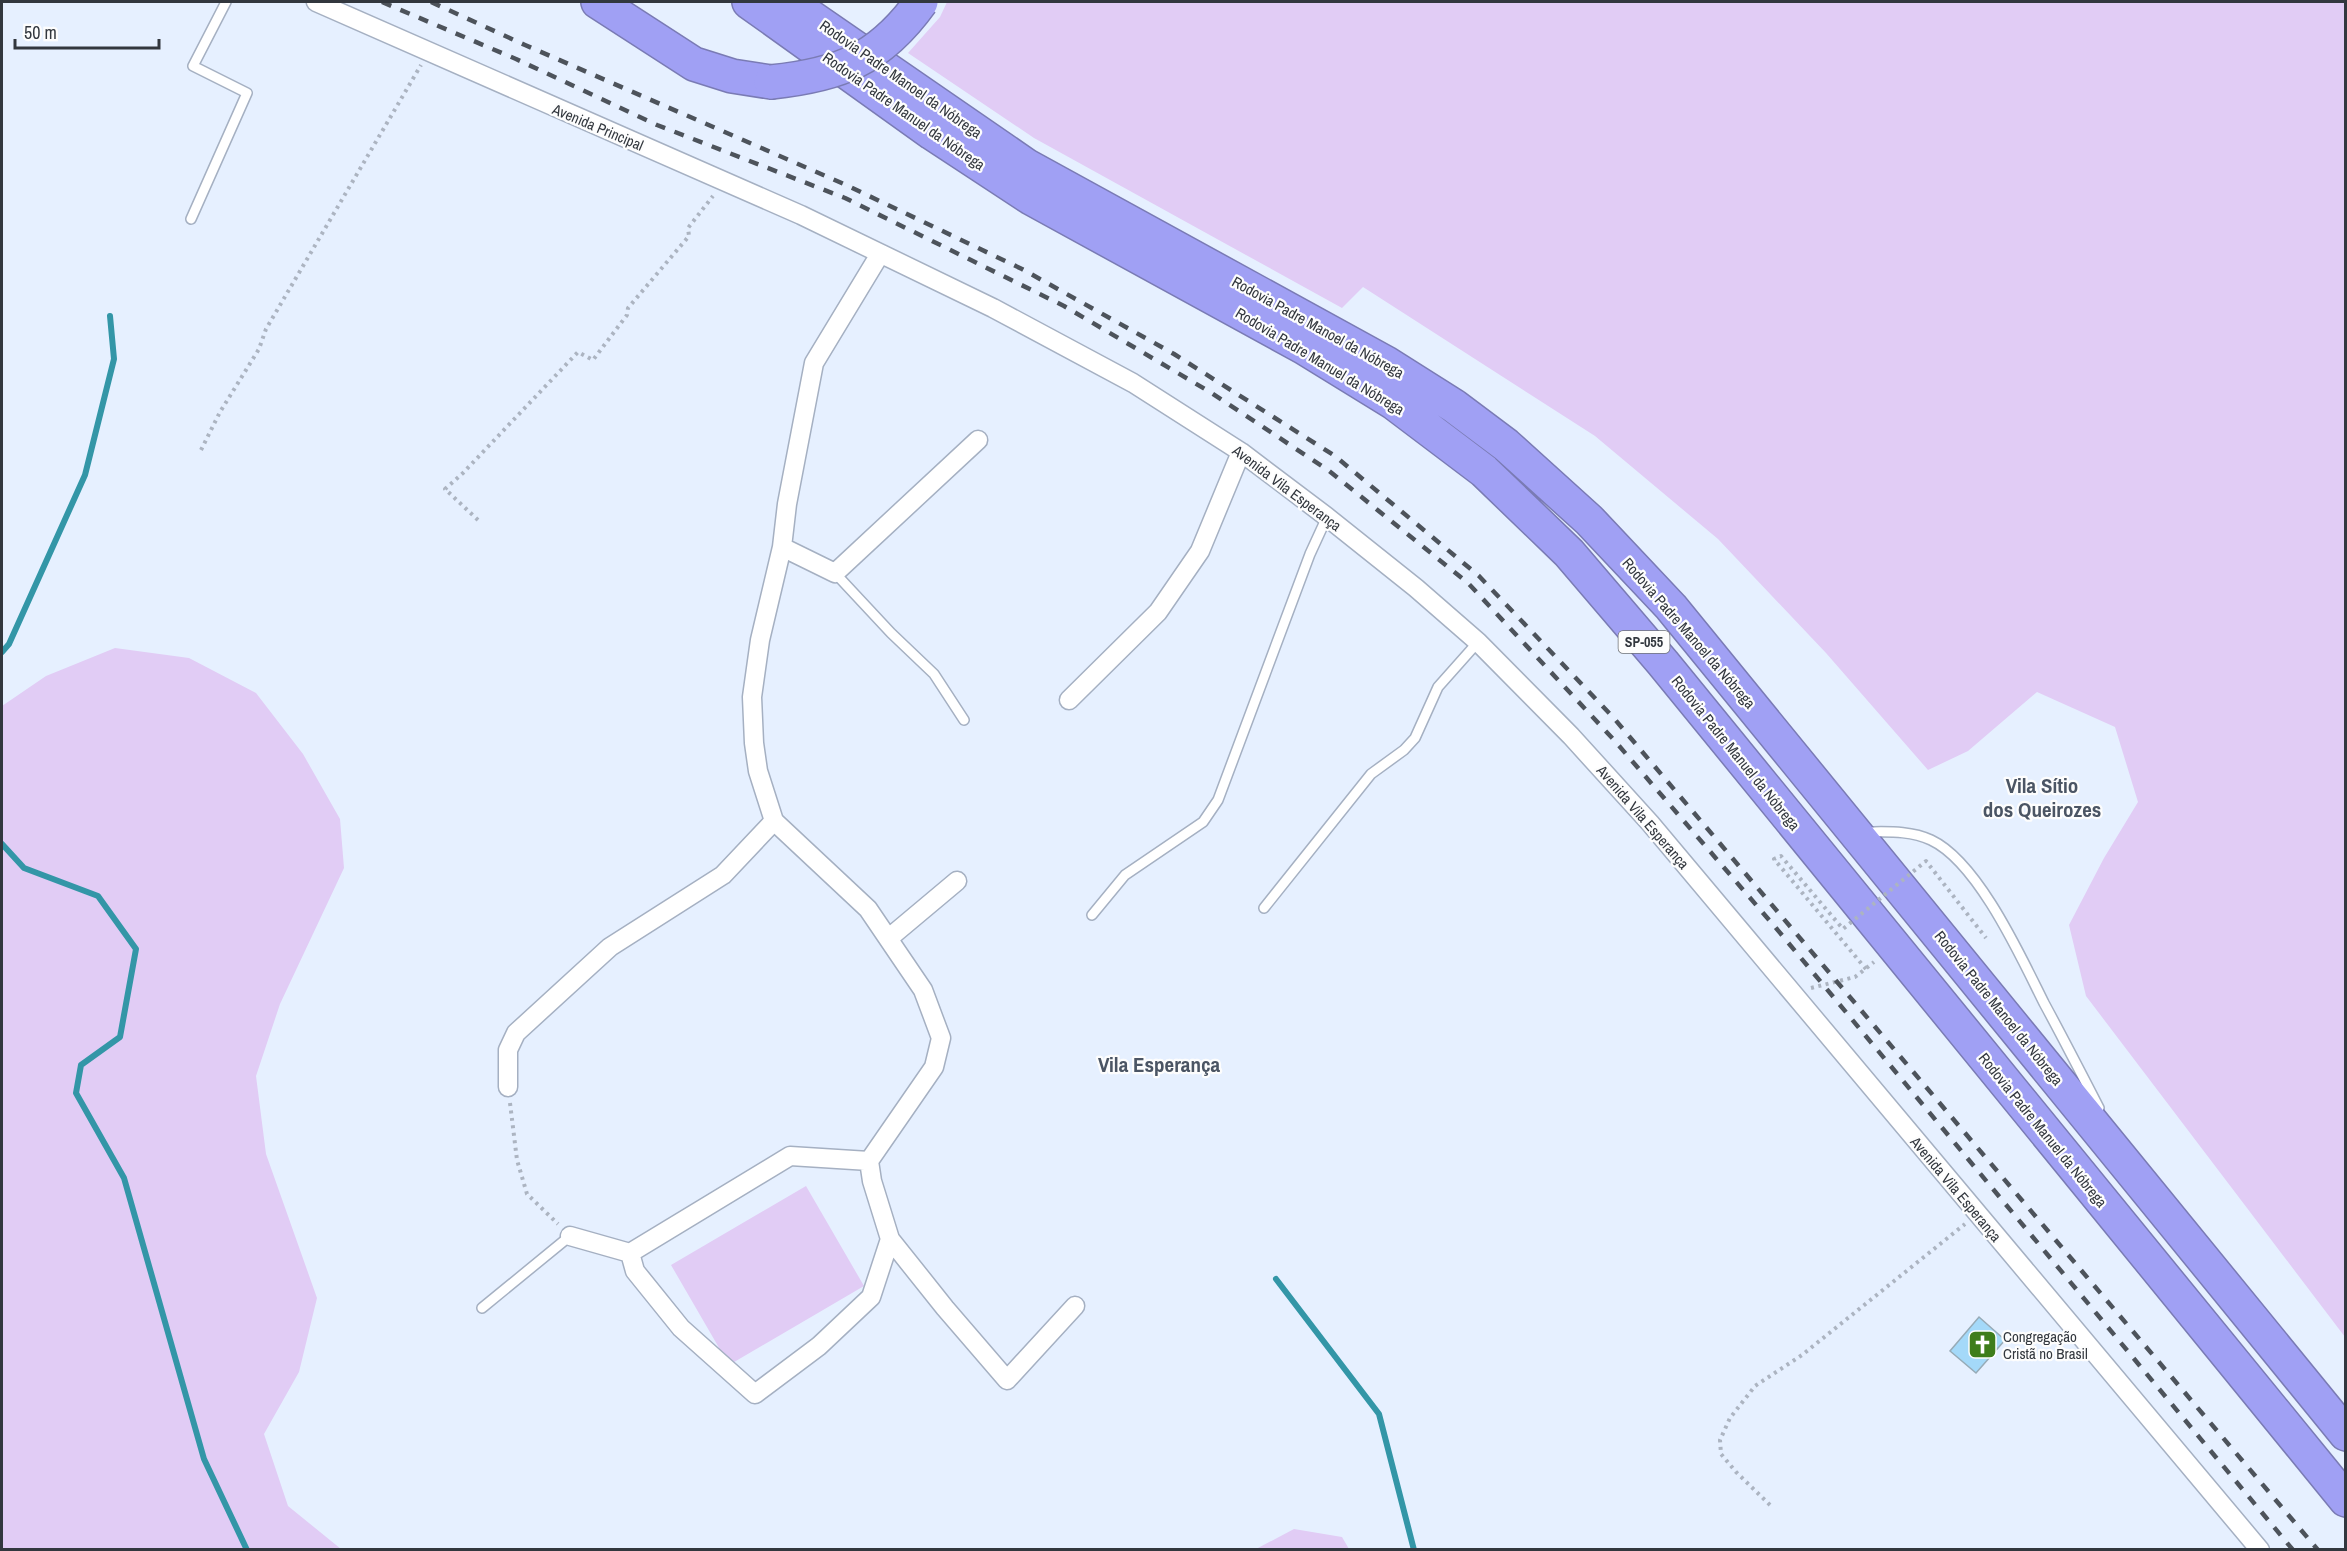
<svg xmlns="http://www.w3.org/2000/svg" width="2347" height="1551" viewBox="0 0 2347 1551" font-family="'Archivo Narrow',sans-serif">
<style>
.green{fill:#e1ccf5}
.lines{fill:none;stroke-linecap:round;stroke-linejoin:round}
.stream{stroke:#3396a7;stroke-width:6}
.building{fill:#a4d9f9;stroke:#97abb7;stroke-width:1.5}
.lane-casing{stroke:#a5b0c2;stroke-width:12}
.street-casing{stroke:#a5b0c2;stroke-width:21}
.highway-casing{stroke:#7a7bb4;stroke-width:36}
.path{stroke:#acb4c1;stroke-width:4;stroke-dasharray:3 4.5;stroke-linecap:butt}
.lane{stroke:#fff;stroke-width:9}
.street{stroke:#fff;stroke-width:18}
.highway{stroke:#a0a0f4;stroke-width:33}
.rail{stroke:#4d535b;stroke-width:4.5;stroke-dasharray:10 10;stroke-linecap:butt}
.highway-bridge-casing{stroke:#7a7bb4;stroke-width:36;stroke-linecap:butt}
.path-bridge{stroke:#acb4c1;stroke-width:4;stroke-dasharray:3 4.5;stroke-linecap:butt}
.highway-bridge{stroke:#a0a0f4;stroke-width:33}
.labels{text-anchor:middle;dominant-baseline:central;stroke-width:4.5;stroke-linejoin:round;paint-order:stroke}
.shield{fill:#fdfdfd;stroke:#6f7277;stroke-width:1.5}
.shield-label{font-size:14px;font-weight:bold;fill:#32373e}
.street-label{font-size:15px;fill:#32373e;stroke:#fdfdfd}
.poi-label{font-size:15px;fill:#32373e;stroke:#fdfdfd;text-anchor:start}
.district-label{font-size:21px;font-weight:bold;fill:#4b5564;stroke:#fdfdfd}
</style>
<rect width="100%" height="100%" fill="#e6f0ff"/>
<!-- green -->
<path class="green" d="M 947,2 L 2345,2 L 2345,1337 L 2086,996 L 2069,925 L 2104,858 L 2138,802 L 2115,727 L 2037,692 L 1968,751 L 1928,770 L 1826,653 L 1718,539 L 1595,436 L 1363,287 L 1342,308 L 1034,138 L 908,53 L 940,17 Z
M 115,648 L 189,658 L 256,693 L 303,754 L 340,819 L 344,868 L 280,1004 L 256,1076 L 266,1154 L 317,1298 L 299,1372 L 264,1434 L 288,1506 L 341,1549 L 2,1549 L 2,706 L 46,676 Z
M 806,1186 L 864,1286 L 729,1365 L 671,1265 Z
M 1294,1529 L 1342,1537 L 1349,1549 L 1256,1549 Z"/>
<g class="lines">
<!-- stream -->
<path class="stream" d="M 2,652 L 9,644 L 85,475 L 114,359 L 110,316
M 2,844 L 24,868 L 98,896 L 136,949 L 120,1037 L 81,1065 L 76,1093 L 124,1178 L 204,1459 L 247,1550
M 1276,1279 L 1379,1414 L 1414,1550"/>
</g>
<!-- building -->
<path class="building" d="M 1979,1317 L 2005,1340 L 1976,1373 L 1950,1351 Z"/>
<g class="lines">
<defs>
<path id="lane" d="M 191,219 L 247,93 L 193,66 L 226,2
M 835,573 L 891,633 L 934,674 L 964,720
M 1864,832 C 1886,832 1910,830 1931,840 C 1978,862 2021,957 2044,1003 C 2063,1038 2081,1073 2099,1108
M 1264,908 L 1371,774 L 1404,750 L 1415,738 L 1438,687 L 1478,642
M 1092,915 L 1125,875 L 1203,822 L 1218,800 L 1310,554 L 1327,517
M 482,1308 L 570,1236"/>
<path id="street" d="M 316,2 L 801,215 L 993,308 L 1133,383 L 1241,452 L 1327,517 L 1416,588 L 1478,642 L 1571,736 L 1650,823 L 2260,1550
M 782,547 L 835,573 L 978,440
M 1069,700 L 1158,612 L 1200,551 L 1241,452
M 889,938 L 957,881
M 508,1087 L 508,1050 L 516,1033 L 610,947 L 723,875 L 774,821
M 869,1161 L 934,1067 L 941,1038 L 923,990 L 868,909 L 774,821 L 758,771 L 754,743 L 752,697 L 760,640 L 782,547 L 787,504 L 814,363 L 880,254
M 570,1236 L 630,1253 L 790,1156 L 869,1161 L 872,1181 L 890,1239 L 945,1308 L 1007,1380 L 1075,1306
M 630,1253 L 635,1271 L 681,1328 L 755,1394 L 819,1346 L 871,1297 L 890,1239"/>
<path id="highway" d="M 598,2 L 694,64 L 732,76 L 771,82
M 749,2 L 932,133 L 1031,198 L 1303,347 L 1394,403 L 1484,471 L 1569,553 L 1663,663 L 2346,1500
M 789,2 L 1027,166 L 1386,363 L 1454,406 L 1506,445 L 1589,520 L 1671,607 L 2346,1434"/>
</defs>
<!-- lane casing -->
<use href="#lane" class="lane-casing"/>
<!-- street casing -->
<use href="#street" class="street-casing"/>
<!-- highway casing -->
<use href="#highway" class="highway-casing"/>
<!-- path -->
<path class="path" d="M 201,450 L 220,412 L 259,349 L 266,329 L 421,65
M 478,520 L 445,489 L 463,473 L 578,352 L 593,360 L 627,315 L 628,308 L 689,236 L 688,228 L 713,196
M 1811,988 L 1855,977 L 1874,962
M 510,1103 L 517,1160 L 527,1194 L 558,1224
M 1770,1505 L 1736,1472 L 1721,1454 L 1720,1440 L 1730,1418 L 1755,1386 L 1802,1355 L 1965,1224"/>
<!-- lane -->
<use href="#lane" class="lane"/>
<!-- street -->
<use href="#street" class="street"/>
<!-- highway -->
<use href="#highway" class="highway"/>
<!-- rail -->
<path class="rail" d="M 382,2 L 516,59 L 657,125 L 845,198 L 1064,306 L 1210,392 L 1328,470 L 1468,583 L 1614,740 L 1776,928 L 2293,1550
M 431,2 L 525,45 L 844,184 L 1022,269 L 1174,354 L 1335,456 L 1479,576 L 1612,716 L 2318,1550"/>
<defs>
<path id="highway-bridge" d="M 771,82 C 840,75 880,59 921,2"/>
</defs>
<!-- highway-bridge casing -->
<use href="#highway-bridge" class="highway-bridge-casing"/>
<!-- path-bridge -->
<path class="path-bridge" d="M 1866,969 L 1774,859 L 1781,856 L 1843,929 L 1926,861 L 1986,938"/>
<!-- highway-bridge -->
<use href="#highway-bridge" class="highway-bridge"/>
</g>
<!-- icons -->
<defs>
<symbol id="church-square" viewBox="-11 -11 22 22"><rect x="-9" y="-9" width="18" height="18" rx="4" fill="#3e7d1b" stroke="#fdfdfd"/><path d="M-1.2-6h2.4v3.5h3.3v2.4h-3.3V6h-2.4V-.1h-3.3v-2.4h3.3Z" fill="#fff"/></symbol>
</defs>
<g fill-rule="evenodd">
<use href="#church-square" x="1966" y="1328" width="33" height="33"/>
</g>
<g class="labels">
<!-- shield labels -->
<rect class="shield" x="1618.5" y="631" width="51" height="22" rx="4.5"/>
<g class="shield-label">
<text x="1644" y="642">SP-055</text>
</g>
<!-- street labels -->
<g class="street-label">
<text transform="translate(901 79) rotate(35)">Rodovia Padre Manoel da Nóbrega</text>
<text transform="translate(904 111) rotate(35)">Rodovia Padre Manuel da Nóbrega</text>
<text transform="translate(598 127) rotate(23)">Avenida Principal</text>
<text transform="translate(1318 327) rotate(29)">Rodovia Padre Manoel da Nóbrega</text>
<text transform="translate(1320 361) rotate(31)">Rodovia Padre Manuel da Nóbrega</text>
<text transform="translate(1287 488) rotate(37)">Avenida Vila Esperança</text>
<text transform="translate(1689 633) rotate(49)">Rodovia Padre Manoel da Nóbrega</text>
<text transform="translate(1736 753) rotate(51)">Rodovia Padre Manuel da Nóbrega</text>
<text transform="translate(1643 817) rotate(49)">Avenida Vila Esperança</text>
<text transform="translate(1999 1008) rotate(51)">Rodovia Padre Manoel da Nóbrega</text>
<text transform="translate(2043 1130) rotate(51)">Rodovia Padre Manuel da Nóbrega</text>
<text transform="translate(1956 1189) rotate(50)">Avenida Vila Esperança</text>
</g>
<!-- poi labels -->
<g class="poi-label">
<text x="2003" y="1336">Congregação<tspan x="2003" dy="17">Cristã no Brasil</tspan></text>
</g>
<!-- district labels -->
<g class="district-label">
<text x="2042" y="785">Vila Sítio<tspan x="2042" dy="24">dos Queirozes</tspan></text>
<text x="1159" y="1064">Vila Esperança</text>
</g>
</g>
<!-- border -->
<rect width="2347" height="1551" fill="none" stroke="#32373e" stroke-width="6"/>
<!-- scale -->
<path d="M15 39v9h144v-9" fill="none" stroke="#32373e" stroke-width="3"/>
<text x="24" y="39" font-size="18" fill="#32373e" stroke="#fdfdfd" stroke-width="4.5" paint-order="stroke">50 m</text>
</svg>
